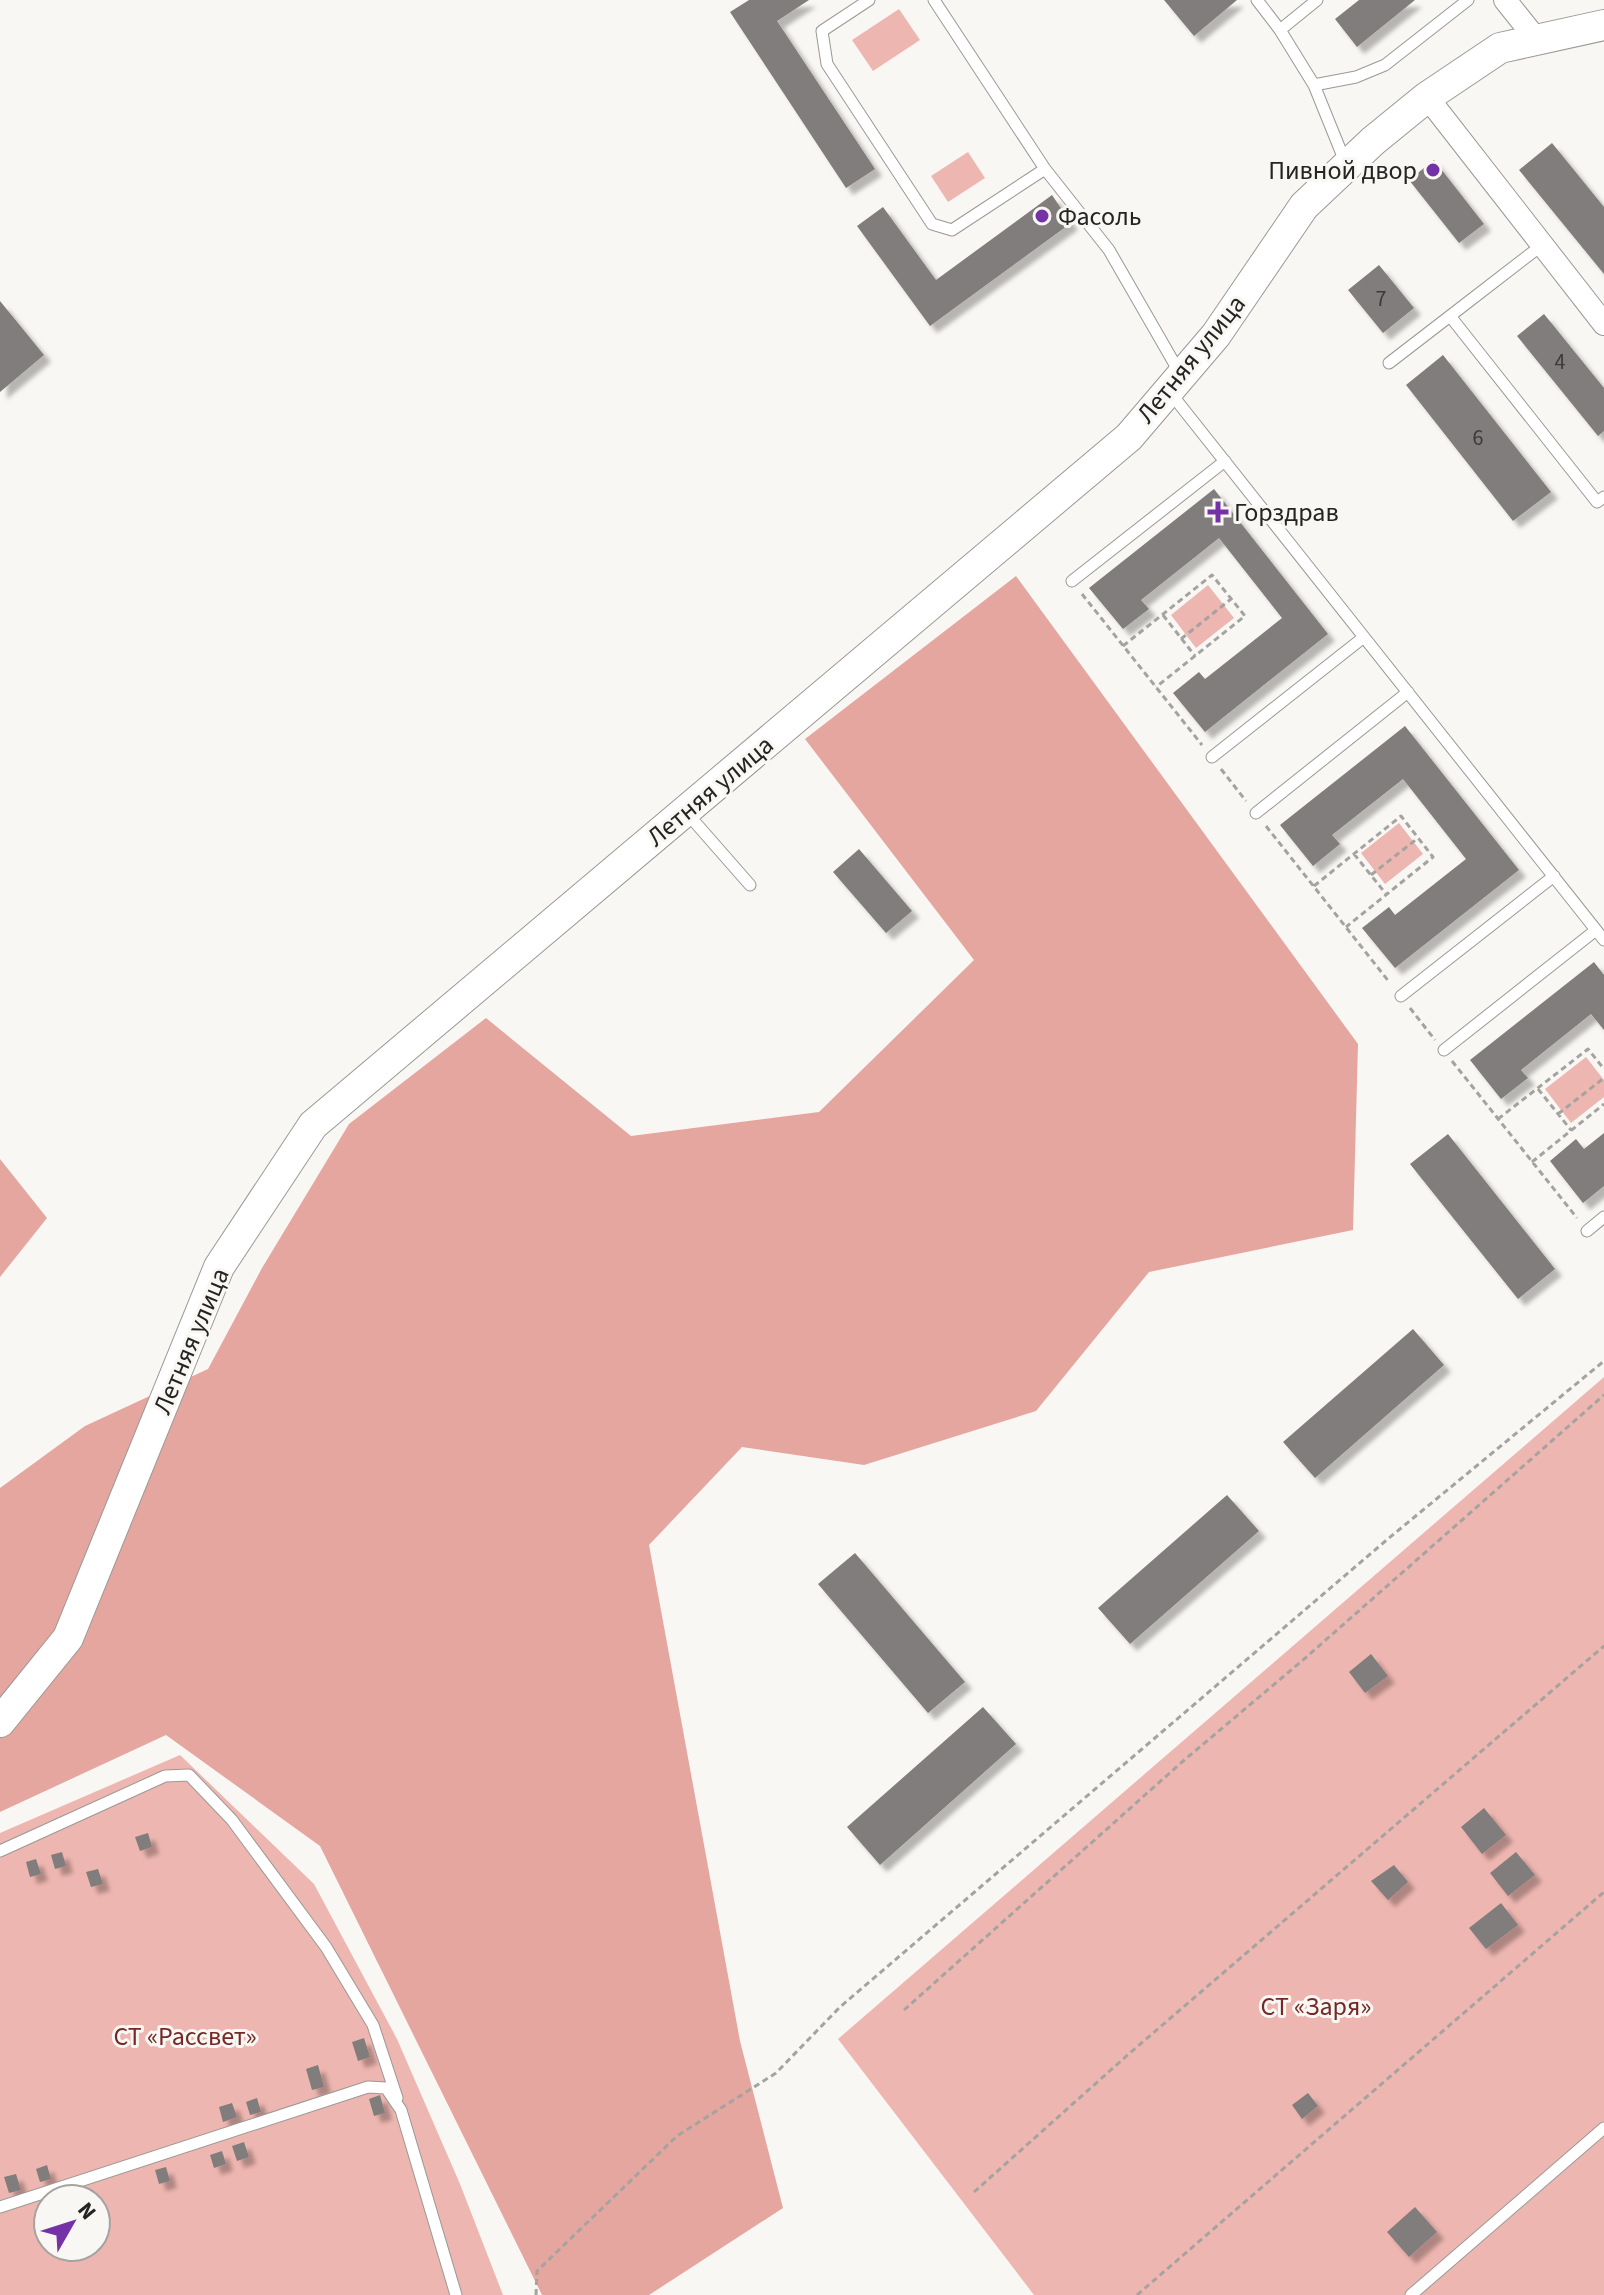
<svg xmlns="http://www.w3.org/2000/svg" width="1604" height="2295" viewBox="0 0 1604 2295" font-family="'Source Sans 3',sans-serif">
<style>
.green{fill:#eeb6b0;fill-rule:evenodd}
.forest{fill:#e5a69f}
.building{fill:#807d7b;filter:url(#shadow)}
.lines{fill:none;stroke-linecap:round;stroke-linejoin:round}
.lane-casing{stroke:#9b9895;stroke-width:13}
.street-casing{stroke:#9b9895;stroke-width:24}
.secondary-casing{stroke:#9b9895;stroke-width:32}
.path{stroke:#a5a3a0;stroke-width:3;stroke-dasharray:6 4;stroke-linecap:butt}
.lane{stroke:#fff;stroke-width:11}
.street{stroke:#fff;stroke-width:22}
.secondary{stroke:#fff;stroke-width:30}
.poi-dot{fill:#7532a6;stroke:#f9f7f3;stroke-width:3}
.labels{text-anchor:middle;dominant-baseline:central;stroke-width:6;stroke-linejoin:round;paint-order:stroke}
.number-label{font-size:22px;fill:#3c3a39}
.poi-label{font-size:26px;fill:#252423;stroke:#f9f7f3;text-anchor:start}
.street-label{font-size:26px;fill:#252423;stroke:#f9f7f3}
.park-label{font-size:26px;fill:#742926;stroke:#f9f7f3}
</style>
<defs>
<filter id="shadow"><feDropShadow dx="7" dy="7" stdDeviation="2" flood-color="#0004"/></filter>
</defs>
<rect width="100%" height="100%" fill="#f9f7f3"/>
<!-- green -->
<path class="green" d="M 899,9 L 920,40 L 873,71 L 852,40 Z
M 968,152 L 985,178 L 948,202 L 931,176 Z
M 1208,585 L 1234,618 L 1196,648 L 1171,615 Z
M 1399,823 L 1423,854 L 1385,884 L 1361,853 Z
M 1586,1057 L 1604,1080 L 1604,1097 L 1571,1123 L 1545,1089 Z
M 1604,1377 L 1604,2295 L 1034,2295 L 838,2039 Z
M 180,1755 L 314,1884 L 397,2039 L 460,2184 L 503,2295 L 0,2295 L 0,1833 ZM 48,2199 L 96,2199 L 96,2247 L 48,2247 Z"/>
<!-- forest -->
<path class="forest" d="M 1016,576 L 1358,1044 L 1353,1230 L 1149,1272 L 1036,1411 L 864,1465 L 742,1447 L 649,1545 L 740,2041 L 783,2208 L 649,2295 L 542,2295 L 320,1846 L 166,1735 L 0,1812 L 0,1488 L 85,1426 L 208,1369 L 262,1268 L 349,1124 L 486,1018 L 631,1136 L 819,1112 L 974,960 L 805,739 Z
M 0,1159 L 47,1218 L 0,1277 Z"/>
<!-- building -->
<path class="building" d="M 749,0 L 809,0 L 777,21 L 875,169 L 846,188 L 730,12 Z
M 1164,0 L 1237,0 L 1194,36 Z
M 1359,0 L 1415,0 L 1357,47 L 1335,19 Z
M 1552,143 L 1604,207 L 1604,274 L 1519,170 Z
M 1434,160 L 1484,224 L 1459,243 L 1409,180 Z
M 1052,195 L 1071,223 L 930,326 L 857,226 L 883,207 L 936,280 Z
M 1379,265 L 1414,308 L 1383,333 L 1348,290 Z
M 0,301 L 44,355 L 0,392 Z
M 1544,314 L 1604,388 L 1604,431 L 1598,436 L 1517,336 Z
M 1443,355 L 1551,492 L 1513,521 L 1406,385 Z
M 1214,489 L 1328,634 L 1205,732 L 1173,693 L 1199,672 L 1205,679 L 1282,618 L 1219,538 L 1141,600 L 1149,609 L 1123,629 L 1089,588 Z
M 1405,726 L 1519,870 L 1395,968 L 1362,928 L 1389,907 L 1395,915 L 1466,859 L 1403,779 L 1332,835 L 1340,844 L 1313,866 L 1280,825 Z
M 859,849 L 912,911 L 886,933 L 833,872 Z
M 1594,962 L 1604,975 L 1604,1030 L 1591,1014 L 1521,1070 L 1528,1078 L 1501,1099 L 1470,1060 Z
M 1604,1133 L 1604,1186 L 1583,1203 L 1550,1161 L 1576,1139 L 1584,1149 Z
M 1448,1134 L 1555,1269 L 1518,1299 L 1410,1164 Z
M 1413,1329 L 1444,1365 L 1315,1478 L 1283,1442 Z
M 1227,1495 L 1259,1531 L 1130,1644 L 1098,1608 Z
M 855,1553 L 965,1682 L 928,1713 L 818,1584 Z
M 1371,1654 L 1388,1676 L 1365,1693 L 1349,1672 Z
M 983,1707 L 1016,1744 L 880,1865 L 847,1827 Z
M 1484,1808 L 1506,1835 L 1482,1854 L 1461,1827 Z
M 148,1833 L 152,1847 L 140,1851 L 135,1837 Z
M 62,1852 L 66,1866 L 55,1869 L 51,1855 Z
M 1516,1852 L 1535,1875 L 1508,1896 L 1490,1873 Z
M 36,1859 L 41,1874 L 30,1877 L 26,1862 Z
M 1394,1865 L 1408,1882 L 1388,1900 L 1371,1881 Z
M 98,1869 L 103,1884 L 91,1887 L 86,1872 Z
M 1501,1903 L 1518,1925 L 1486,1949 L 1469,1928 Z
M 364,2038 L 370,2057 L 358,2061 L 352,2042 Z
M 318,2065 L 324,2087 L 312,2090 L 306,2069 Z
M 1308,2093 L 1318,2106 L 1302,2119 L 1292,2105 Z
M 380,2095 L 385,2113 L 374,2116 L 369,2099 Z
M 257,2098 L 261,2112 L 250,2115 L 246,2102 Z
M 232,2103 L 237,2117 L 223,2122 L 219,2107 Z
M 244,2142 L 249,2157 L 237,2161 L 232,2146 Z
M 222,2151 L 226,2164 L 214,2168 L 210,2155 Z
M 47,2165 L 51,2179 L 40,2182 L 36,2169 Z
M 166,2167 L 170,2181 L 159,2184 L 155,2170 Z
M 16,2174 L 21,2190 L 9,2193 L 4,2177 Z
M 1415,2207 L 1437,2232 L 1409,2257 L 1387,2232 Z"/>
<g class="lines">
<defs>
<path id="lane" d="M 869,0 L 822,31 L 827,64 L 932,224 L 952,230 L 1045,169
M 934,0 L 1045,169 L 1109,250 L 1181,375
M 1257,0 L 1280,30 L 1314,85 L 1346,164
M 1280,30 L 1317,0
M 1314,85 L 1356,77 L 1385,65 L 1468,0
M 1542,245 L 1450,316 L 1597,502 L 1604,497
M 1389,363 L 1450,316
M 1169,391 L 1604,940
M 1072,581 L 1225,461
M 1212,757 L 1364,637
M 686,812 L 750,885
M 1256,813 L 1408,692
M 1401,996 L 1554,876
M 1444,1050 L 1596,930
M 1587,1231 L 1604,1217
M 0,1851 L 165,1776 L 189,1775 L 232,1820 L 326,1947 L 373,2025 L 397,2098
M 0,2207 L 368,2087 L 386,2088 L 401,2110 L 456,2295
M 1411,2295 L 1604,2128"/>
<path id="street" d="M 1505,0 L 1537,40
M 1427,97 L 1604,324"/>
<path id="secondary" d="M 0,1722 L 68,1638 L 219,1267 L 313,1125 L 1129,437 L 1216,335 L 1304,206 L 1373,141 L 1427,97 L 1500,48 L 1604,25"/>
</defs>
<!-- lane casing -->
<use href="#lane" class="lane-casing"/>
<!-- street casing -->
<use href="#street" class="street-casing"/>
<!-- secondary casing -->
<use href="#secondary" class="secondary-casing"/>
<!-- path -->
<path class="path" d="M 1082,594 L 1202,745
M 1163,615 L 1195,656
M 1181,639 L 1231,599
M 1123,646 L 1212,575 L 1245,616 L 1156,687
M 1221,769 L 1246,801
M 1266,826 L 1390,983
M 1354,854 L 1386,894
M 1371,875 L 1418,838
M 1314,886 L 1401,816 L 1433,857 L 1346,927
M 1410,1008 L 1435,1040
M 1452,1061 L 1577,1218
M 1538,1089 L 1571,1130
M 1558,1114 L 1604,1078
M 1498,1119 L 1588,1049 L 1604,1069
M 1532,1162 L 1604,1104
M 904,2010 L 1182,1762 L 1303,1660 L 1604,1395
M 974,2192 L 1131,2052 L 1604,1646
M 536,2295 L 537,2271 L 677,2136 L 776,2073 L 840,2007 L 1389,1538 L 1604,1361
M 1137,2295 L 1604,1892"/>
<!-- lane -->
<use href="#lane" class="lane"/>
<!-- street -->
<use href="#street" class="street"/>
<!-- secondary -->
<use href="#secondary" class="secondary"/>
</g>
<!-- markers -->
<g class="poi-dot">
<circle cx="1433" cy="170" r="8"/>
<circle cx="1042" cy="216" r="8"/>
<path d="M1214 500h8v8h8v8h-8v8h-8v-8h-8v-8h8z"/>
</g>
<g class="labels">
<!-- number labels -->
<g class="number-label">
<text x="1381" y="299">7</text>
<text x="1560" y="362">4</text>
<text x="1478" y="438">6</text>
</g>
<!-- poi labels -->
<g class="poi-label">
<text x="1417" y="170" text-anchor="end">Пивной двор</text>
<text x="1058" y="216">Фасоль</text>
<text x="1234" y="512">Горздрав</text>
</g>
<!-- street labels -->
<g class="street-label">
<text transform="translate(1191 359) rotate(-51)">Летняя улица</text>
<text transform="translate(710 791) rotate(-40)">Летняя улица</text>
<text transform="translate(191 1341) rotate(-67)">Летняя улица</text>
</g>
<!-- park labels -->
<g class="park-label">
<text x="1316" y="2006">СТ «Заря»</text>
<text x="185" y="2036">СТ «Рассвет»</text>
</g>
</g>
<!-- north arrow -->
<g transform="translate(72 2223) rotate(51)"><circle r="38" fill="#f9f7f3" stroke="#a4a3a0" stroke-width="2"/>
<path d="M0-6L14 30L0 20L-14 30Z" fill="#7532a6"/>
<text y="-12" font-size="22" font-weight="bold" text-anchor="middle" fill="#252423">N</text>
</g>
</svg>
